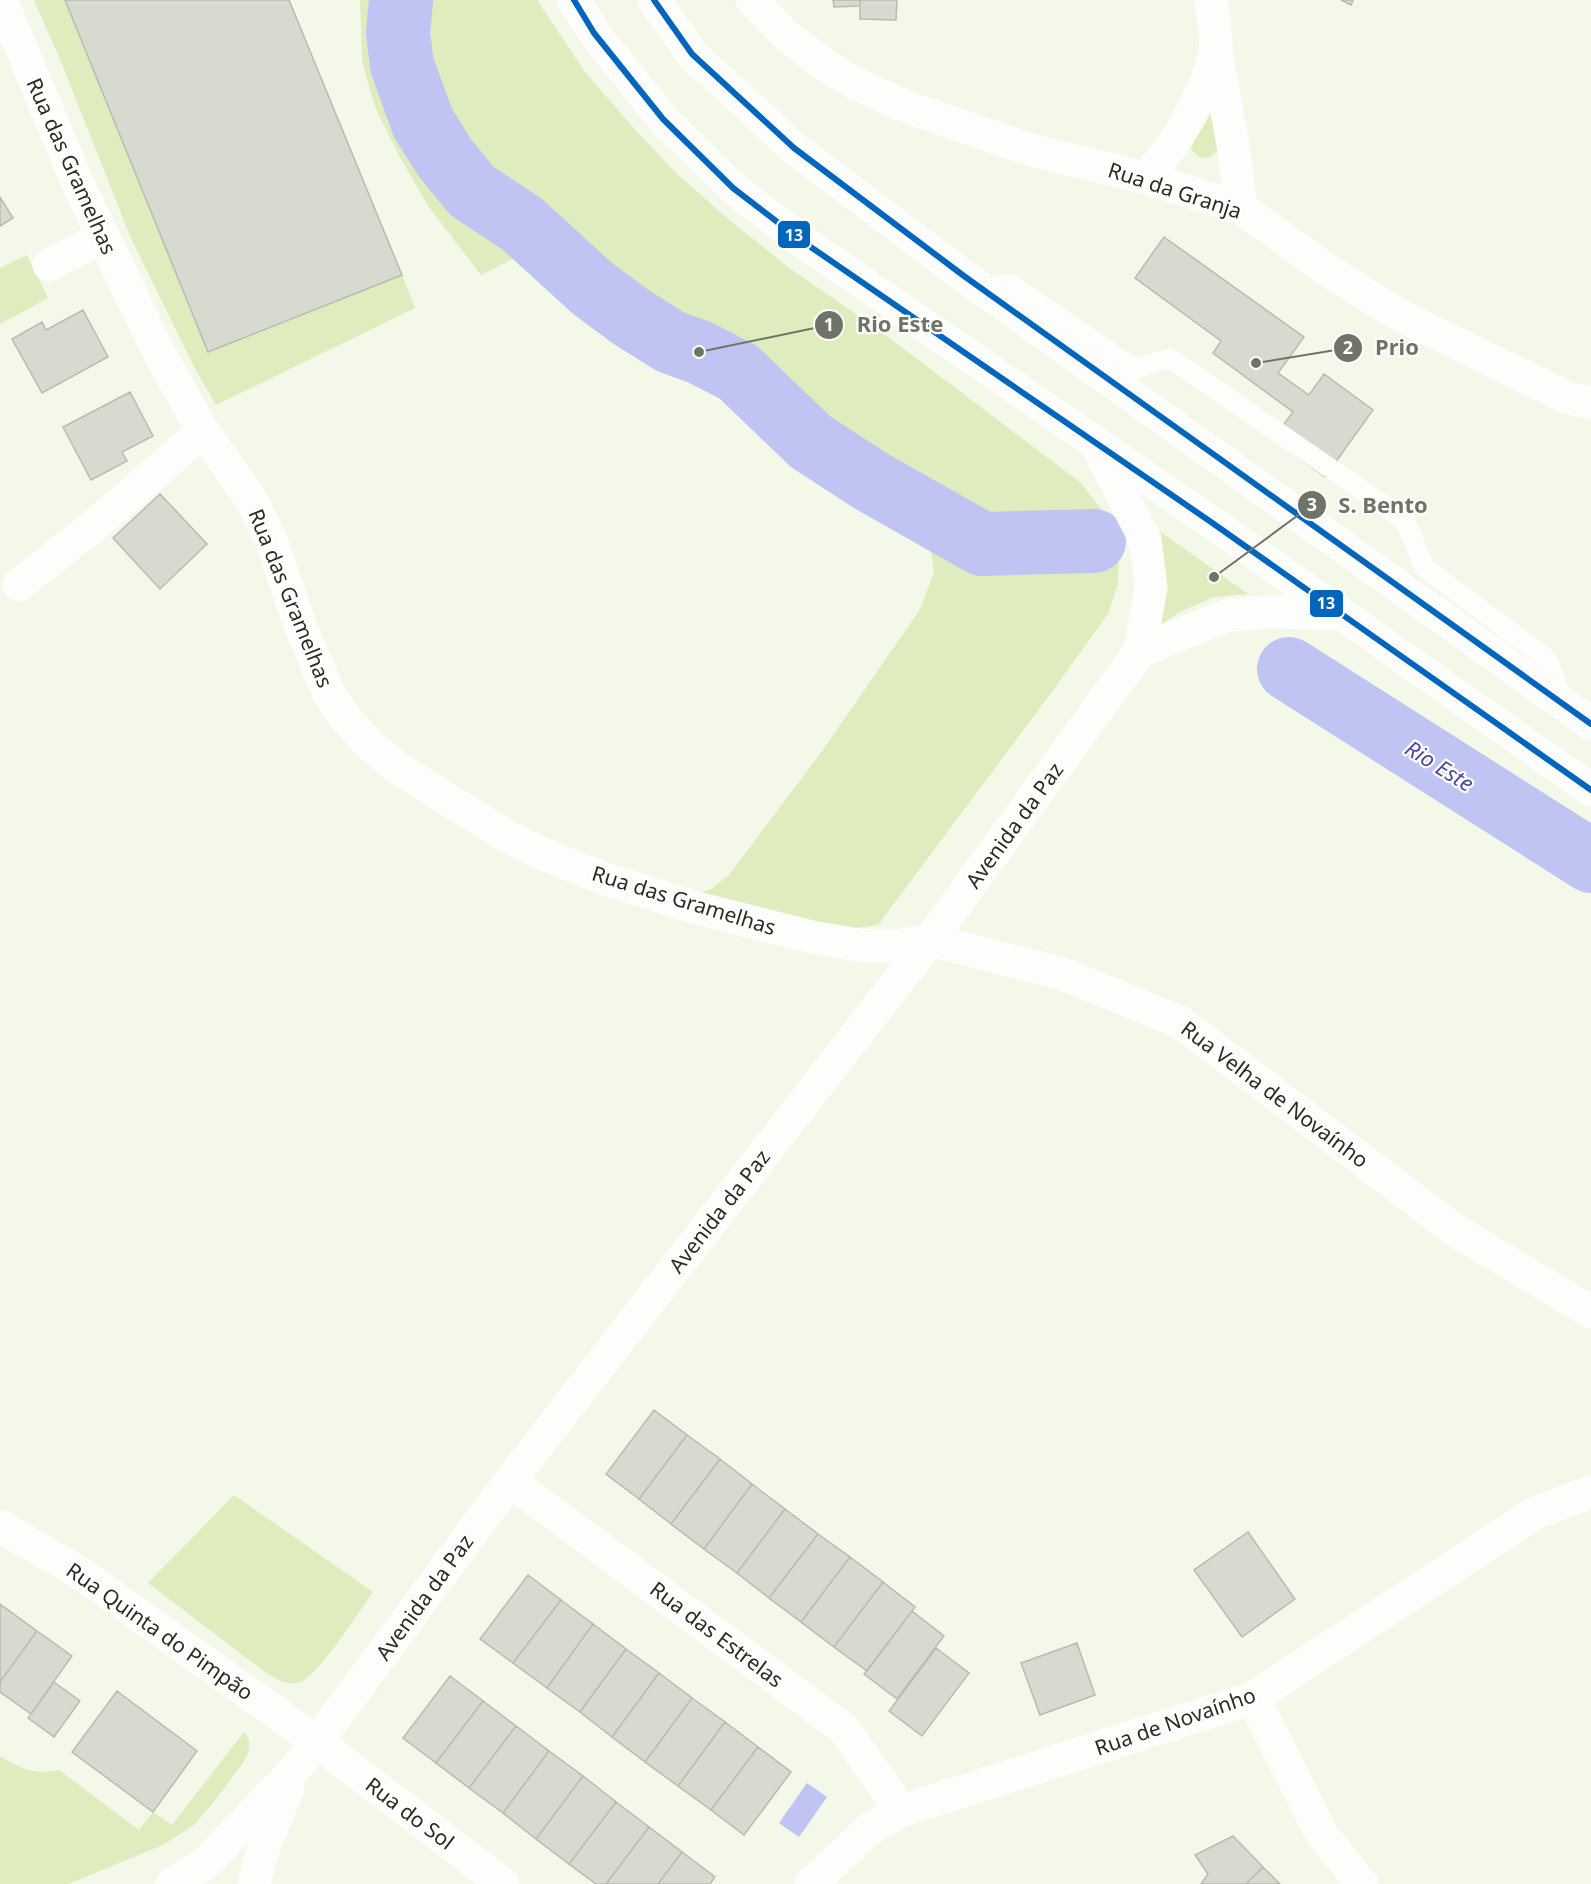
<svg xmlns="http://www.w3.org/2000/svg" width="1591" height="1884" viewBox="0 0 1591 1884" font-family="'Noto Sans',sans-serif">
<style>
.green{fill:#dfecbe}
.water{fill:#c0c4f2}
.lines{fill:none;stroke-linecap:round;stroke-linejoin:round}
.river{stroke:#c0c4f2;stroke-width:64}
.building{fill:#d6dacf;stroke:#b8bcb0;stroke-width:1.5}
.service{stroke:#fdfefc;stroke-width:20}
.minor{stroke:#fdfefc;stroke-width:33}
.tertiary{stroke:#fdfefc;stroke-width:33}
.primary{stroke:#fdfefc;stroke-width:33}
.bus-1-casing{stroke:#fff;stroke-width:10}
.bus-1{stroke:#0065bd;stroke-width:6}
.labels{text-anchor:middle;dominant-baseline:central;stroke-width:4.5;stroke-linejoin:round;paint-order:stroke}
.street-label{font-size:21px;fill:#2a2d22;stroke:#fff}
.water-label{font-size:22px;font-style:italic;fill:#4c499d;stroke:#fff}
.leader{fill:none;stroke:#707468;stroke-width:2}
.callout-dot{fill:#707468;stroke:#fff;stroke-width:2}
.mark-label{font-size:18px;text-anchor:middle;font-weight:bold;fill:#fff}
.callout-label{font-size:22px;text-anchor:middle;font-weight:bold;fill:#707468;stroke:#fff;stroke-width:4.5;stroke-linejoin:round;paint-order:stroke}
.line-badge{stroke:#fff;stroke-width:2}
.badge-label{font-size:16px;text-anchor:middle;font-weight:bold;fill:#fff}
</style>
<rect width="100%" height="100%" fill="#f3f8e9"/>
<!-- green -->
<path class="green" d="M 34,0 L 65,0 L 208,352 L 402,275 L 415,308 L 216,405 L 194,367 L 130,236 L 62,64 Z
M 360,0 L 392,0 L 390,36 L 394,72 L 416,129 L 438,163 L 470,201 L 524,252 L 515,258 L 481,275 L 428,206 L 400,157 L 375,107 L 362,61 Z
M 409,0 L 537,0 L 585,72 L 630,124 L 675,172 L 728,219 L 788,267 L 880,331 L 1080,482 L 1106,515 L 1119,549 L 1118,583 L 1108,614 L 1051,693 L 878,925 L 842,930 L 693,894 L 710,890 L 729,875 L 820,754 L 919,611 L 934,573 L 931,552 L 920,527 L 899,510 L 910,493 L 826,441 L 747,368 L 703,342 L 673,332 L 617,297 L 530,218 L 492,195 L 462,167 L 433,124 L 418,90 L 406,43 Z
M 1212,96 L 1218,150 C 1207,163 1195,159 1189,144 Z
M 27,255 L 48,298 L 0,324 L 0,268 Z
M 1151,525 L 1248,594 L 1214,597 L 1182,611 L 1152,630 Z
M 234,1495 L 373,1592 C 359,1611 318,1677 300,1682 C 286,1686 276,1679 265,1672 L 148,1583 Z
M 244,1732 L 249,1740 L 249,1751 L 243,1763 L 216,1799 L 194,1825 L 163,1845 L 68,1884 L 0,1884 L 0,1756 C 21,1769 34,1775 59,1770 L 139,1830 L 153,1812 L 172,1825 Z"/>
<!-- water -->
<path class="water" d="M 807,1783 L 827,1797 L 799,1837 L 779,1823 Z"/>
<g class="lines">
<!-- river -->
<path class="river" d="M 401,0 L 398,33 L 402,65 L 423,123 L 445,158 L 472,191 L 522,224 L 592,288 L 631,317 L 671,342 L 699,352 L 738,372 L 811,442 L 871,481 L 982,544 L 1094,541
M 1289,669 L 1591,861"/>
</g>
<!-- building -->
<path class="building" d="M 65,0 L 289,0 L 402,275 L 208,352 Z
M 833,0 L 860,0 L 860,6 L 834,7 Z
M 860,0 L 897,0 L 896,20 L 860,19 Z
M 1341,0 L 1353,0 L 1351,5 Z
M 0,197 L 13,218 L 0,226 Z
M 1164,237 L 1304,337 L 1278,373 L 1309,395 L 1324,374 L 1373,410 L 1325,477 L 1273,439 L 1293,412 L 1213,353 L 1221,341 L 1135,278 Z
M 83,310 L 108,357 L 42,393 L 12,339 L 42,322 L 46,330 Z
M 130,392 L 153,436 L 122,452 L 127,461 L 91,480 L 63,427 Z
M 160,494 L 207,544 L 160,589 L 113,538 Z
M 654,1410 L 687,1435 L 639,1499 L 606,1474 Z
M 687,1435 L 720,1459 L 671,1524 L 639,1499 Z
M 720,1459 L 752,1484 L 704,1549 L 671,1524 Z
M 752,1484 L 785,1509 L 737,1573 L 704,1549 Z
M 785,1509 L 818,1534 L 769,1598 L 737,1573 Z
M 1248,1532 L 1295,1599 L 1242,1637 L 1194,1570 Z
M 818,1534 L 850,1557 L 801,1622 L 769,1598 Z
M 850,1557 L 883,1582 L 834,1647 L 801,1622 Z
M 528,1575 L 561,1600 L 513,1663 L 480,1639 Z
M 883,1582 L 915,1607 L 867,1671 L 834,1647 Z
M 561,1600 L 593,1624 L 547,1688 L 513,1663 Z
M 0,1604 L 37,1631 L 0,1682 Z
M 912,1611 L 944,1636 L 897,1699 L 864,1674 Z
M 593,1624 L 626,1649 L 580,1712 L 547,1688 Z
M 37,1631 L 72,1656 L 31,1714 L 0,1692 L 0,1682 Z
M 1077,1643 L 1095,1695 L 1040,1715 L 1021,1663 Z
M 936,1648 L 969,1673 L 922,1736 L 889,1711 Z
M 626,1649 L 659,1673 L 612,1737 L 580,1712 Z
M 659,1673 L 692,1698 L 645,1762 L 612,1737 Z
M 450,1676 L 483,1701 L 436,1763 L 403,1738 Z
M 54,1682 L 80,1701 L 54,1737 L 28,1718 Z
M 117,1691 L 197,1751 L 153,1812 L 72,1752 Z
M 692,1698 L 725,1722 L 678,1786 L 645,1762 Z
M 483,1701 L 516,1726 L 469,1788 L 436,1763 Z
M 725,1722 L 758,1747 L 711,1810 L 678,1786 Z
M 516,1726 L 549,1751 L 503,1813 L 469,1788 Z
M 758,1747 L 791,1772 L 744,1835 L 711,1810 Z
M 549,1751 L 583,1776 L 536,1839 L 503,1813 Z
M 583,1776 L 616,1802 L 569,1864 L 536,1839 Z
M 616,1802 L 649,1827 L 606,1884 L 596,1884 L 569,1864 Z
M 649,1827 L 682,1852 L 658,1884 L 606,1884 Z
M 1233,1836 L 1263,1867 L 1246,1884 L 1201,1884 L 1208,1874 L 1195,1855 Z
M 682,1852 L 715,1877 L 710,1884 L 658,1884 Z
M 1263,1867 L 1280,1884 L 1246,1884 Z"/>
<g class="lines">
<!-- service -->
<path class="service" d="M 979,287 L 1010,284 L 1135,369 L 1170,358 L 1405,520 L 1424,567 L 1547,659 L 1563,702"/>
<!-- minor -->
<path class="minor" d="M 1,0 L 78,184 L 159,353 L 203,431 L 252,501 L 271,540 L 300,625 L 330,696 L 348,721 L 370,745 L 396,767 L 503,834 L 541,853 L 602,878 L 693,907 L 812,937 L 858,945 L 897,946 L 930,940 L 1063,974 L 1180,1022 L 1456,1231 L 1591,1312
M 752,0 L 786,35 L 822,63 L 858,85 L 912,109 L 1035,151 L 1146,178 L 1241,208 L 1333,274 L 1399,315 L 1568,398 L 1591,403
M 1216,53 L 1233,144 L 1241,208
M 1146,178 C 1176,145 1206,96 1215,51 C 1218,36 1212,16 1211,0
M 49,265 L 104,237
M 19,585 L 101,520 L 203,431
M 510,1481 L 844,1729 L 901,1811
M 0,1526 L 80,1573 L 317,1742 L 503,1884
M 1253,1698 L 1321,1833 L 1362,1884
M 811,1884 L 868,1830 L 901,1811 L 1253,1698 L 1535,1513 L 1591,1492"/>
<!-- tertiary -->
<path class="tertiary" d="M 1140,651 L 1228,615 L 1272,612 L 1341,614
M 172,1884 L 207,1862 L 295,1769 L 317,1742 L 510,1481 L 930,940 L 1140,651 L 1151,587 L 1145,539 L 1095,442
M 254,1884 L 261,1855 L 288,1788"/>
<!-- primary -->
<path class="primary" d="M 574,0 L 594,33 L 663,119 L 733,188 L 802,241 L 1211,522 L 1591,790
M 654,0 L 692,54 L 794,148 L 964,276 L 1591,724"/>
<defs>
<path id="bus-1" d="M 574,0 L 594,33 L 663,119 L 733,188 L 802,241 L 1211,522 L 1591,790
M 654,0 L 692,54 L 794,148 L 964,276 L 1591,724"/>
</defs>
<!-- bus-1 casing -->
<use href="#bus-1" class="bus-1-casing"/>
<!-- bus-1 -->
<use href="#bus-1" class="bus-1"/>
</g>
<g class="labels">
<!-- street labels -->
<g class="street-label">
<text transform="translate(72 166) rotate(66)">Rua das Gramelhas</text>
<text transform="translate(1175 190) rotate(18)">Rua da Granja</text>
<text transform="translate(291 598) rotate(68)">Rua das Gramelhas</text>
<text transform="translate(1014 825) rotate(-54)">Avenida da Paz</text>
<text transform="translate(684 900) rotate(17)">Rua das Gramelhas</text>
<text transform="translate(1275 1094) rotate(37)">Rua Velha de Novaínho</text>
<text transform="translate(719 1211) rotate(-52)">Avenida da Paz</text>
<text transform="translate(424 1597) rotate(-54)">Avenida da Paz</text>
<text transform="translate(160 1631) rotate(35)">Rua Quinta do Pimpão</text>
<text transform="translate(717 1634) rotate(37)">Rua das Estrelas</text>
<text transform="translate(1175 1721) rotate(-19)">Rua de Novaínho</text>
<text transform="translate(410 1813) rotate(37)">Rua do Sol</text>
</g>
<!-- water labels -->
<g class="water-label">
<text transform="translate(1440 765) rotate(32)">Rio Este</text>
</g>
</g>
<!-- callouts -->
<path class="leader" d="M699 352L829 325M1256 363L1348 348M1214 577L1312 505"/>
<g class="callout-dot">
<circle cx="699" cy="352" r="6"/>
<circle cx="1256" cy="363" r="6"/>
<circle cx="1214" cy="577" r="6"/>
<circle cx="829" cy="325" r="15"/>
<circle cx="1348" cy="348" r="15"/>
<circle cx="1312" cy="505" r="15"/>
</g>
<g class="mark-label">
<text x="829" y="331">1</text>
<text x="1348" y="354">2</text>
<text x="1312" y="511">3</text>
</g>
<g class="callout-label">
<text x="900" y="332">Rio Este</text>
<text x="1397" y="355">Prio</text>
<text x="1383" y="513">S. Bento</text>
</g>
<g class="line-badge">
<rect x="777" y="220" width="34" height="29" rx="6" fill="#0065bd"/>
<rect x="1309" y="589" width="35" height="29" rx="6" fill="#0065bd"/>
</g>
<g class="badge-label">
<text x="794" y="241">13</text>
<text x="1326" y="609">13</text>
</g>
</svg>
